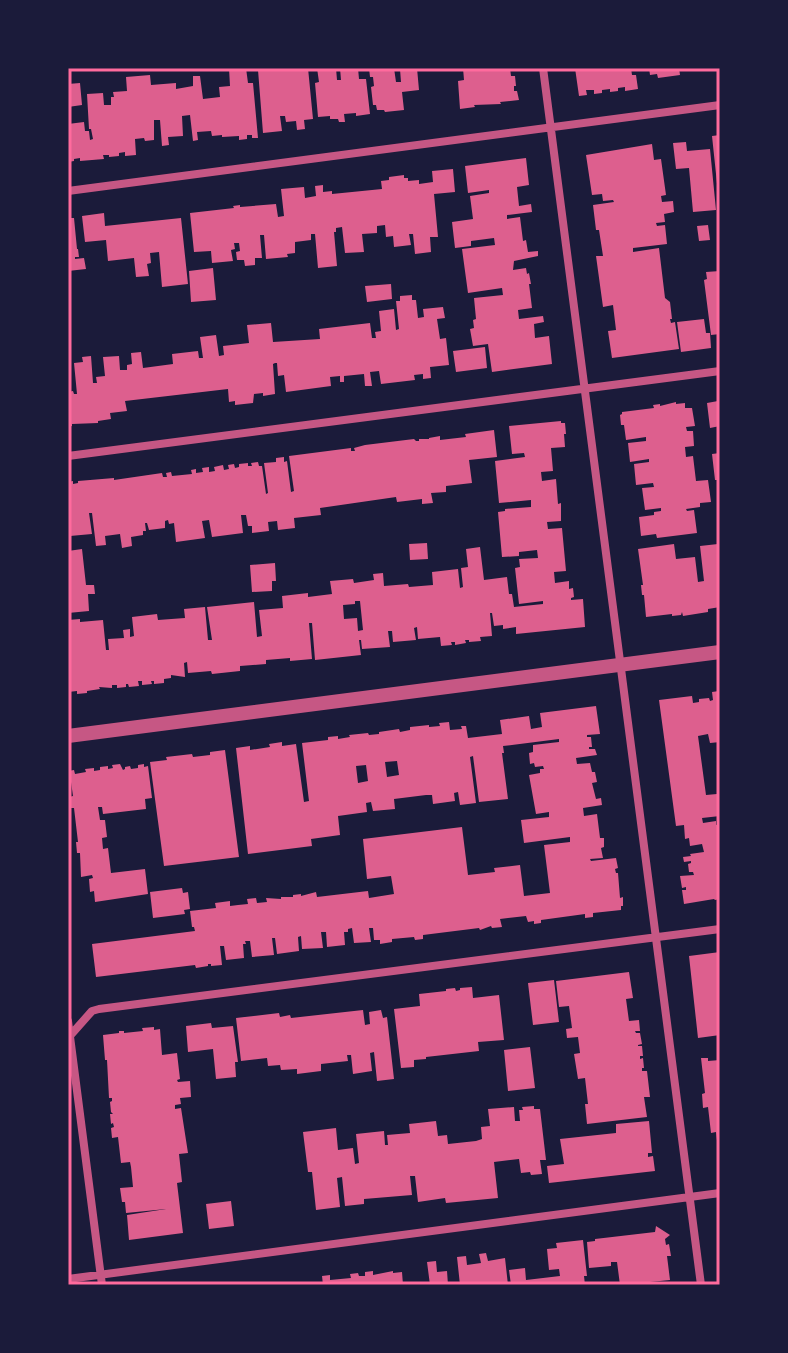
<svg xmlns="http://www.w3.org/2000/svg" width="788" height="1353" viewBox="0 0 788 1353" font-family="'Varela Round',sans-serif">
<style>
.building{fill:#dd5f8e;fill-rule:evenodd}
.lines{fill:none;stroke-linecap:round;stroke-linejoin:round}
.minor{stroke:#c65784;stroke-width:8}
.tertiary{stroke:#c65784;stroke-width:14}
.neatline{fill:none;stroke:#ff6b9d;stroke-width:3}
</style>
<rect width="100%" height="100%" fill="#1b1b3a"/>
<!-- building -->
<path class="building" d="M 229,68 L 246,68 L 248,83 L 253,83 L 258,138 L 252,138 L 252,135 L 247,135 L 247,139 L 239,140 L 239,136 L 222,137 L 222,135 L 212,136 L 211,131 L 197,132 L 198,140 L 193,141 L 190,115 L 182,116 L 183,136 L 168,137 L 169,145 L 162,146 L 160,120 L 154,120 L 154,140 L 145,141 L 144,138 L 135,139 L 136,155 L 125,156 L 125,152 L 119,153 L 119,156 L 109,157 L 109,155 L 103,155 L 104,159 L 80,161 L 80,158 L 74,159 L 74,161 L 68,162 L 68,124 L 84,122 L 85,131 L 89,131 L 90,140 L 93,139 L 91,129 L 89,129 L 87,94 L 103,93 L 104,105 L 111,105 L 111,97 L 114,97 L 113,92 L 127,91 L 126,77 L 150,75 L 151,85 L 176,83 L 176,89 L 193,86 L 193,76 L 200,76 L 203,99 L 220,97 L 219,87 L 230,86 Z
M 267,68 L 308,68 L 313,119 L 304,120 L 305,129 L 297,130 L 296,121 L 286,122 L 285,116 L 280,116 L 282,131 L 263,133 L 258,70 Z
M 317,68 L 336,68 L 337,80 L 341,80 L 340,68 L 358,68 L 359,79 L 366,79 L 370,114 L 356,116 L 356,113 L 344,114 L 345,122 L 339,122 L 338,119 L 330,119 L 330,116 L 318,117 L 315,83 L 319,82 Z
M 369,68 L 394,68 L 396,82 L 401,82 L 400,69 L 417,68 L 419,90 L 402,92 L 404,110 L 385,112 L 384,110 L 377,110 L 376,105 L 373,105 L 371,87 L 374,86 L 373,77 L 370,77 Z
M 463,68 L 510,68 L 511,76 L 515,76 L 516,86 L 514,86 L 514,91 L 517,91 L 519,100 L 500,102 L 501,104 L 474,105 L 475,107 L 460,109 L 458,81 L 464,80 Z
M 575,68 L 631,68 L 632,75 L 636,75 L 638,89 L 625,91 L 625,87 L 618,88 L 618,91 L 610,92 L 610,89 L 602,90 L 602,93 L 594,94 L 594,90 L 586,90 L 587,95 L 579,96 Z
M 649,68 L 679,68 L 680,75 L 658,78 L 657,74 L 650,75 Z
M 80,83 L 82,105 L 68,107 L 68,84 Z
M 720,135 L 720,193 L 718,193 L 712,136 Z
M 686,142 L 687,151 L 710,149 L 716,210 L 693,212 L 689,168 L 676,169 L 673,143 Z
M 652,144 L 654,160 L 661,159 L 666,195 L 661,196 L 662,202 L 673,201 L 674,212 L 664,214 L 665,222 L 656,223 L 657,226 L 665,225 L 667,244 L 633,248 L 633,252 L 659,248 L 665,298 L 670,302 L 672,319 L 670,319 L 671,323 L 675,322 L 679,349 L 612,358 L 608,331 L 616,330 L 613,305 L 603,307 L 596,256 L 603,256 L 599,230 L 596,230 L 593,205 L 614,202 L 613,200 L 603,201 L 602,194 L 592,195 L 586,155 Z
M 526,158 L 529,185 L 517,187 L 519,206 L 531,204 L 532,212 L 507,215 L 507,219 L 520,217 L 523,241 L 526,240 L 528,252 L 538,251 L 538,256 L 514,261 L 513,270 L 526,268 L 527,274 L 529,273 L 531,284 L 529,284 L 532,308 L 518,310 L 519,319 L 543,316 L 544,322 L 534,324 L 535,338 L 549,336 L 552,364 L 492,372 L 488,344 L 473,346 L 470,329 L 474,328 L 473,320 L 476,319 L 474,298 L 503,295 L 502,288 L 468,293 L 462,249 L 495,245 L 494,238 L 471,241 L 471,246 L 455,248 L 452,222 L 473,219 L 470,196 L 489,193 L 489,190 L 468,193 L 465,166 Z
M 453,169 L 455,192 L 434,194 L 438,237 L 430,237 L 431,252 L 415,254 L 413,234 L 409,234 L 411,245 L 394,247 L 393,236 L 386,237 L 385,225 L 377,226 L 377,233 L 362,234 L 364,252 L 345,253 L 342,227 L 336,228 L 336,232 L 334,232 L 337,266 L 318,268 L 315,234 L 311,234 L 311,240 L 295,242 L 295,253 L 287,254 L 288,257 L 266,259 L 264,235 L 260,235 L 262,258 L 255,258 L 255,265 L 245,266 L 244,260 L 237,260 L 236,252 L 240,251 L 239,243 L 234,243 L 235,249 L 231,250 L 233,261 L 212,263 L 211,251 L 194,252 L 190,213 L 234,208 L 233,206 L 240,205 L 240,207 L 276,204 L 278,217 L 284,216 L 281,189 L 304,187 L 305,198 L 316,196 L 315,186 L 323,185 L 323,192 L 332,191 L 332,194 L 382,189 L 381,181 L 389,180 L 389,177 L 404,175 L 404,178 L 408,178 L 408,181 L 419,180 L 419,184 L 433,182 L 432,171 Z
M 104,213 L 105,226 L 181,218 L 188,284 L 162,287 L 159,252 L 150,253 L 151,263 L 147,264 L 149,276 L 136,277 L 134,258 L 108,261 L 106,240 L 85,242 L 82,216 Z
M 68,218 L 74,218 L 77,249 L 78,249 L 79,257 L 75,257 L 75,259 L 84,258 L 86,269 L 68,271 Z
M 708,225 L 710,240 L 699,241 L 697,226 Z
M 213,268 L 216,300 L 191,302 L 189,271 Z
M 720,271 L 720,334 L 711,335 L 704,280 L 707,279 L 706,272 Z
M 391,284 L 392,299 L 367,302 L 365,286 Z
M 412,295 L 412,300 L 416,300 L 418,318 L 424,317 L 423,309 L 443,307 L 445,318 L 437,319 L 440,339 L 446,338 L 449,365 L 430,367 L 431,378 L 423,379 L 423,374 L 414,375 L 415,380 L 381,384 L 379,371 L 370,372 L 372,386 L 365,386 L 364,374 L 344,376 L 344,382 L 340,382 L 340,376 L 330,377 L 331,386 L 286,392 L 284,375 L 278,376 L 277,363 L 275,363 L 273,364 L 275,394 L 263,396 L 263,393 L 254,394 L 253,403 L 235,405 L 235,401 L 229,402 L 228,389 L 125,401 L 127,411 L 110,413 L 111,419 L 98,421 L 98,423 L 72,424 L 72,426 L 68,427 L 68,392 L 73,391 L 74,394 L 77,394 L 74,363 L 83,362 L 82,357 L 91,356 L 93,383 L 97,383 L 96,377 L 105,376 L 103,357 L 119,356 L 120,370 L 127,370 L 127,365 L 132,364 L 131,353 L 141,352 L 143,368 L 173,364 L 172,354 L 198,351 L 199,358 L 203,358 L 200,337 L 216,335 L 219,356 L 224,355 L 223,346 L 249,343 L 247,325 L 271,323 L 273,342 L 320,339 L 319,329 L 370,323 L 372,338 L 376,338 L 375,332 L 381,331 L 379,311 L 394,309 L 396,330 L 399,329 L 396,301 L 400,301 L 400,296 Z
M 704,319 L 706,333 L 710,333 L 711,348 L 681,352 L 677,322 Z
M 485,347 L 487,368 L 456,372 L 453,351 Z
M 718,401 L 720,401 L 720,426 L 710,428 L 707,403 Z
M 676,402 L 676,404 L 685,403 L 685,408 L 692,408 L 695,426 L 686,427 L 687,431 L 693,431 L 694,446 L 685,447 L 686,457 L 693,456 L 696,481 L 708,480 L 711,502 L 700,503 L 700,507 L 686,509 L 687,511 L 694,510 L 697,533 L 657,538 L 656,534 L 641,536 L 639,517 L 654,515 L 654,512 L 661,511 L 661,508 L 645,510 L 642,488 L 654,487 L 653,483 L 636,485 L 634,464 L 649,462 L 649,459 L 630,462 L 628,443 L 646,441 L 646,437 L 626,440 L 624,425 L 621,425 L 620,415 L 622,414 L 622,412 L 654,408 L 653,405 L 660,404 L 660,406 Z
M 561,421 L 561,423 L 565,423 L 566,434 L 564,434 L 565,447 L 551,448 L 553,471 L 541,472 L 542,481 L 556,479 L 558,504 L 561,503 L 561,521 L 547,522 L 548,529 L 562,528 L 566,571 L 554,572 L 555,583 L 569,581 L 569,589 L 573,588 L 574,597 L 571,598 L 571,600 L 583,599 L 585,627 L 516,634 L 516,627 L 503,629 L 503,625 L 494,626 L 492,613 L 490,613 L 492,636 L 480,637 L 481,641 L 469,642 L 469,640 L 465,640 L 466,643 L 455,645 L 455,642 L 451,642 L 452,645 L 441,646 L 440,637 L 418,639 L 417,627 L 414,628 L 416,640 L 393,642 L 392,631 L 388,631 L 390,647 L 362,649 L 361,640 L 359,640 L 361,655 L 315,660 L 312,623 L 309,623 L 312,659 L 290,661 L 290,658 L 266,660 L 266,664 L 240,666 L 240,671 L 212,674 L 211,671 L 188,673 L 187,662 L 184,663 L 185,677 L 171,675 L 171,678 L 164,679 L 164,683 L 154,684 L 154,681 L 151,681 L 152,684 L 142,685 L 142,681 L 138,681 L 139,686 L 129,687 L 128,684 L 126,684 L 126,687 L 117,688 L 117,685 L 112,685 L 112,688 L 99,687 L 100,689 L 87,691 L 87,693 L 77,694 L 77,691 L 68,692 L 68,620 L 80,619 L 80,622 L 103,620 L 106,650 L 109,650 L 108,639 L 124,638 L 123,630 L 130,629 L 130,637 L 134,636 L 132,617 L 157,614 L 158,620 L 185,618 L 184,609 L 205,607 L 208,640 L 212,640 L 207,607 L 254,602 L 257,637 L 262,636 L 259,610 L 283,608 L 282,596 L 308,593 L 308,597 L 332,594 L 330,581 L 353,579 L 354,583 L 374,580 L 373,574 L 383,573 L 384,586 L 408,584 L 409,587 L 433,585 L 432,572 L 458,569 L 460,588 L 463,587 L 461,568 L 468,567 L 466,549 L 480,547 L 484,580 L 507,577 L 509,594 L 512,594 L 514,607 L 543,604 L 543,601 L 519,604 L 515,568 L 520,567 L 519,559 L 538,558 L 537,550 L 519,552 L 519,556 L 502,557 L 498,512 L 505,511 L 505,509 L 531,507 L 531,500 L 499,503 L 495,461 L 525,457 L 524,453 L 512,454 L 509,426 ZM 355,601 L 360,601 L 363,630 L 358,631 L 357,618 L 344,619 L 343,605 L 355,604 Z
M 494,430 L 497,457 L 469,460 L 472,483 L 446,486 L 446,492 L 431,493 L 433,503 L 422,504 L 422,499 L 397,502 L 396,497 L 320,508 L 321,515 L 294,518 L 295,528 L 278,530 L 277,521 L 268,522 L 269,531 L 252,533 L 252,526 L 248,526 L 246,515 L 241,515 L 243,533 L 212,537 L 209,520 L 202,521 L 205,538 L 176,542 L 174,523 L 169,524 L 168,520 L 165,521 L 165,528 L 149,530 L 147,523 L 145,523 L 146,531 L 143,531 L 143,535 L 131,537 L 132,546 L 122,548 L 120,534 L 105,536 L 106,545 L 96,546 L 92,513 L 89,513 L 92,534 L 70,536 L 71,545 L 68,545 L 68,482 L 73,481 L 73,484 L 78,483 L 78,481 L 114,478 L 114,480 L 162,473 L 163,477 L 167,477 L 166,473 L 171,472 L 172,476 L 192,474 L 191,470 L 196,469 L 196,473 L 203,472 L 202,468 L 209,467 L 209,472 L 215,471 L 214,467 L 223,465 L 224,470 L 229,469 L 228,465 L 234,464 L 235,468 L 239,467 L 239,464 L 248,463 L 248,466 L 252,466 L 251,463 L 258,462 L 259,466 L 262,466 L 266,494 L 268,493 L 264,463 L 276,462 L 276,458 L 284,457 L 284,462 L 287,461 L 291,492 L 294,491 L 289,456 L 351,448 L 351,451 L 355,451 L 354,448 L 365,445 L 414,439 L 416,441 L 419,441 L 419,439 L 429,439 L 429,438 L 440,436 L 440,440 L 466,437 L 465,434 Z
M 720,453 L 720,480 L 715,480 L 712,454 Z
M 427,543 L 428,559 L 410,560 L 409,544 Z
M 674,544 L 676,559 L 695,557 L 698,582 L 704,581 L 700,546 L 718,544 L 720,560 L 720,607 L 708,609 L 708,612 L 683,616 L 682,612 L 681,615 L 672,616 L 672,614 L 646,617 L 644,595 L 642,595 L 641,585 L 643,585 L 638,549 Z
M 82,549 L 86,585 L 94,585 L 95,594 L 88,594 L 89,611 L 68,613 L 68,551 Z
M 275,563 L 276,581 L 272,581 L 272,591 L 252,592 L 250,565 Z
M 719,691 L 720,742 L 710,743 L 708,734 L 698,736 L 706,795 L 717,794 L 720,803 L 720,816 L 702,818 L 703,823 L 716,821 L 716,825 L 720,824 L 720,899 L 715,900 L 714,899 L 684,904 L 682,890 L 686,890 L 686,887 L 682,888 L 680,876 L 694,875 L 693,872 L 689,872 L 688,864 L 691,863 L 691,861 L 684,862 L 683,857 L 691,856 L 690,854 L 704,852 L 702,844 L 690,846 L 689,838 L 685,839 L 684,825 L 676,826 L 659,700 L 692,696 L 693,703 L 699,702 L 699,699 L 709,698 L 710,701 L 713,700 L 712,692 Z
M 596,706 L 600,734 L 587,735 L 587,737 L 591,737 L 592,747 L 589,747 L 589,749 L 595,749 L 597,755 L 576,758 L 577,764 L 590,763 L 592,772 L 595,772 L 597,782 L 592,783 L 596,799 L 601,798 L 602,805 L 583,808 L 584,816 L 597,814 L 600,838 L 604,838 L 604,847 L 601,848 L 603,858 L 590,859 L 591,861 L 616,858 L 618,868 L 615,869 L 616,873 L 618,873 L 620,898 L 623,897 L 623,906 L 621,906 L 621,910 L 593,913 L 593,917 L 585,918 L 585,914 L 541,920 L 541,923 L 534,924 L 534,921 L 528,922 L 526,916 L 500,919 L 502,927 L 492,928 L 491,926 L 480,930 L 479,928 L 423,935 L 423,939 L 415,940 L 414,937 L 392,939 L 392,942 L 380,944 L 380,940 L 374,940 L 373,928 L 369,928 L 371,942 L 354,943 L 352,928 L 348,929 L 348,932 L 344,932 L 345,945 L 327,947 L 326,932 L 321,932 L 323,948 L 302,949 L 301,936 L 298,937 L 299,951 L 277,954 L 275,938 L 272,938 L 274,955 L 252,957 L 250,941 L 245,941 L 246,944 L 243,944 L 244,958 L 226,960 L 224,946 L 220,946 L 222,965 L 211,966 L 211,964 L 208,964 L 208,966 L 196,968 L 195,965 L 96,977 L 92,944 L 195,931 L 194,927 L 192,927 L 190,911 L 216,908 L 215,903 L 230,901 L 230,906 L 238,905 L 248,904 L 247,899 L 256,898 L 257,903 L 267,902 L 266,898 L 281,899 L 281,897 L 293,897 L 293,895 L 301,894 L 301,896 L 316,892 L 317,897 L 368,891 L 369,898 L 394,894 L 391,876 L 367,879 L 363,839 L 462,827 L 468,875 L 495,872 L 494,868 L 520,865 L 524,896 L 550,893 L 544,845 L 570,842 L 570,837 L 524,843 L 521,820 L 549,817 L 549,812 L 536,814 L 529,775 L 540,773 L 540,769 L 544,769 L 543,766 L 535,767 L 534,763 L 530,764 L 529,753 L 533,752 L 533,745 L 559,742 L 559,739 L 503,746 L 504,753 L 502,753 L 508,799 L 479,802 L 473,756 L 470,757 L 476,803 L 460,805 L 458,792 L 454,793 L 455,801 L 433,804 L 432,795 L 426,795 L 394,799 L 395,809 L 373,811 L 371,802 L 366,803 L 367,812 L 338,816 L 340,835 L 311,839 L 312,846 L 248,854 L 236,748 L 250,746 L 250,750 L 270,747 L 269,744 L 282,742 L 282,746 L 296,744 L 304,802 L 309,801 L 302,743 L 328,740 L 328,737 L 338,736 L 338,739 L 350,737 L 349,735 L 368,733 L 369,735 L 379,734 L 379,732 L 399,729 L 400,732 L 410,730 L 410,727 L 429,725 L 429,727 L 440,726 L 439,723 L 449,722 L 450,730 L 462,729 L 461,726 L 466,726 L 468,738 L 502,734 L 500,720 L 529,716 L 531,729 L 542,727 L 540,713 ZM 397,761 L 399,775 L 387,777 L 385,762 ZM 366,765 L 368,781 L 358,783 L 356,766 Z
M 225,750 L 239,857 L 164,866 L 150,762 L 167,760 L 166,757 L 192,754 L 193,757 L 210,755 L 210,752 Z
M 120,764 L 123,770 L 125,769 L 125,767 L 130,766 L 131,769 L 138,768 L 138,765 L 144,764 L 144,767 L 148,766 L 152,798 L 145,799 L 146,809 L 103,814 L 102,807 L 98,807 L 100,820 L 105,820 L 107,837 L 102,838 L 103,849 L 108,848 L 111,873 L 145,869 L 148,894 L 95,902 L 94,891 L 90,892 L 89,879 L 93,878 L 92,875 L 81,877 L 80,853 L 77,853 L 76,842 L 78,842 L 74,808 L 71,808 L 69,797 L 73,796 L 71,782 L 68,783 L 68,771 L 74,770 L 75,774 L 86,772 L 85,769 L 94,768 L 94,771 L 100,770 L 100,767 L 108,766 L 108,769 L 113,768 L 112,765 Z
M 182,888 L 183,893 L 188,892 L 190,909 L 184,910 L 185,914 L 153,918 L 150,892 Z
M 720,952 L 720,1035 L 698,1038 L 689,956 Z
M 629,972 L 633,998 L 626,999 L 629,1021 L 639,1020 L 640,1031 L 635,1031 L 636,1033 L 640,1033 L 642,1044 L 638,1045 L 638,1046 L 642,1046 L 643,1056 L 640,1056 L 640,1059 L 643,1058 L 644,1068 L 642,1068 L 642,1071 L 647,1071 L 650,1097 L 644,1097 L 647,1117 L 587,1124 L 585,1104 L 588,1104 L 585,1078 L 578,1079 L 574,1054 L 580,1053 L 578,1037 L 567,1038 L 566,1029 L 572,1028 L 569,1006 L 559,1007 L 556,981 Z
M 554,980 L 559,1022 L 533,1025 L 528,983 Z
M 472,987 L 473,998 L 499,995 L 504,1040 L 478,1042 L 479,1051 L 426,1057 L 426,1059 L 414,1060 L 414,1067 L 401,1068 L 394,1009 L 420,1006 L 419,994 L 446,991 L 446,989 L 455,988 L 456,991 L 460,990 L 460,988 Z
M 363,1010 L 365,1025 L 370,1024 L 369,1012 L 381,1010 L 383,1018 L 387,1017 L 394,1079 L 377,1081 L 374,1052 L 370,1053 L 372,1071 L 353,1074 L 351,1055 L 347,1055 L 348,1061 L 321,1064 L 321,1071 L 297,1074 L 297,1069 L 281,1070 L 280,1065 L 268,1066 L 267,1058 L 241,1061 L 236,1018 L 279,1013 L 280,1017 L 290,1015 L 291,1018 Z
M 211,1023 L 212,1028 L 233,1026 L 238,1062 L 235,1062 L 236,1077 L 216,1079 L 213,1049 L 188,1052 L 186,1026 Z
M 154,1027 L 154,1030 L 160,1029 L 162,1055 L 177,1053 L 180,1079 L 177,1080 L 178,1082 L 190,1081 L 191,1097 L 180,1098 L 181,1104 L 175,1105 L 175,1109 L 181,1108 L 188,1153 L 179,1154 L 182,1182 L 177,1183 L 183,1233 L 129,1240 L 127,1215 L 166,1209 L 126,1213 L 125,1202 L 122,1202 L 120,1188 L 133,1187 L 131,1167 L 130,1162 L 121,1163 L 118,1137 L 112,1138 L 111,1128 L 114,1127 L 113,1123 L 111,1124 L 110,1114 L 113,1114 L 111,1112 L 110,1102 L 112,1101 L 112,1098 L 109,1098 L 107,1060 L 105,1060 L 103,1035 L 119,1033 L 119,1031 L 124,1031 L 124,1033 L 143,1031 L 142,1028 Z
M 530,1047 L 535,1088 L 508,1091 L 504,1050 Z
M 701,1058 L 708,1058 L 708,1061 L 720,1060 L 720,1149 L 718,1149 L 716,1132 L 711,1133 L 708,1107 L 703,1108 L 702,1094 L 705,1093 Z
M 534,1106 L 534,1109 L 540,1109 L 546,1160 L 540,1160 L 542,1174 L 531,1175 L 530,1172 L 521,1173 L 519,1159 L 494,1162 L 498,1198 L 446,1203 L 445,1198 L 418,1202 L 415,1176 L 410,1176 L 412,1195 L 364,1199 L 364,1204 L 345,1206 L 342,1177 L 337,1178 L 340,1207 L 316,1210 L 312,1172 L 308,1172 L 303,1132 L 336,1128 L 338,1150 L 353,1148 L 355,1164 L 359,1163 L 356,1134 L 384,1131 L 385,1145 L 388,1145 L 387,1135 L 410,1133 L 409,1124 L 436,1121 L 438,1136 L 447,1135 L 448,1144 L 476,1141 L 482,1139 L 481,1127 L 490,1126 L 488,1109 L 514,1107 L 515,1121 L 520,1121 L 519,1110 L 523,1110 L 522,1107 Z
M 649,1121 L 652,1153 L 648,1153 L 648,1157 L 653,1156 L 655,1171 L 549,1183 L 547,1166 L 564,1164 L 560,1139 L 616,1133 L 616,1124 Z
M 231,1201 L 234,1226 L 209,1229 L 206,1204 Z
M 656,1226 L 670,1235 L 665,1239 L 666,1245 L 669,1244 L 671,1256 L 667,1256 L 670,1280 L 620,1285 L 617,1262 L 611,1262 L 611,1266 L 589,1268 L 587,1242 L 595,1241 L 595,1239 L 655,1232 Z
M 583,1240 L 587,1276 L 584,1276 L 585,1285 L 511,1285 L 509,1270 L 525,1268 L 526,1280 L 560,1276 L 559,1269 L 549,1270 L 547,1249 L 557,1248 L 556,1243 Z
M 486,1253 L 488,1261 L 505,1258 L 508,1285 L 460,1285 L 457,1257 L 466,1256 L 467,1265 L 481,1263 L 479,1254 Z
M 436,1261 L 437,1272 L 447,1271 L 448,1285 L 430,1285 L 427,1262 Z
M 373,1271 L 373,1275 L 393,1271 L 393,1273 L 402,1272 L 403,1285 L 323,1285 L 322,1276 L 330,1275 L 330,1280 L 351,1278 L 350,1274 L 358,1273 L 359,1276 L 365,1276 L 365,1272 Z"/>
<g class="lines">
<!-- minor -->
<path class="minor" d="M 543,68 L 701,1285
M 68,191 L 720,105
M 68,456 L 720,371
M 68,1021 L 102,1285
M 68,1038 L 92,1011 L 99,1009 L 720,929
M 68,1279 L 720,1193"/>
<!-- tertiary -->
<path class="tertiary" d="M 68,736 L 720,652"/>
</g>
<!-- border -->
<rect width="788" height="1353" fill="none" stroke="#1b1b3a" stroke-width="140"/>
<rect x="70" y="70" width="648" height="1213" class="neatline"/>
</svg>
